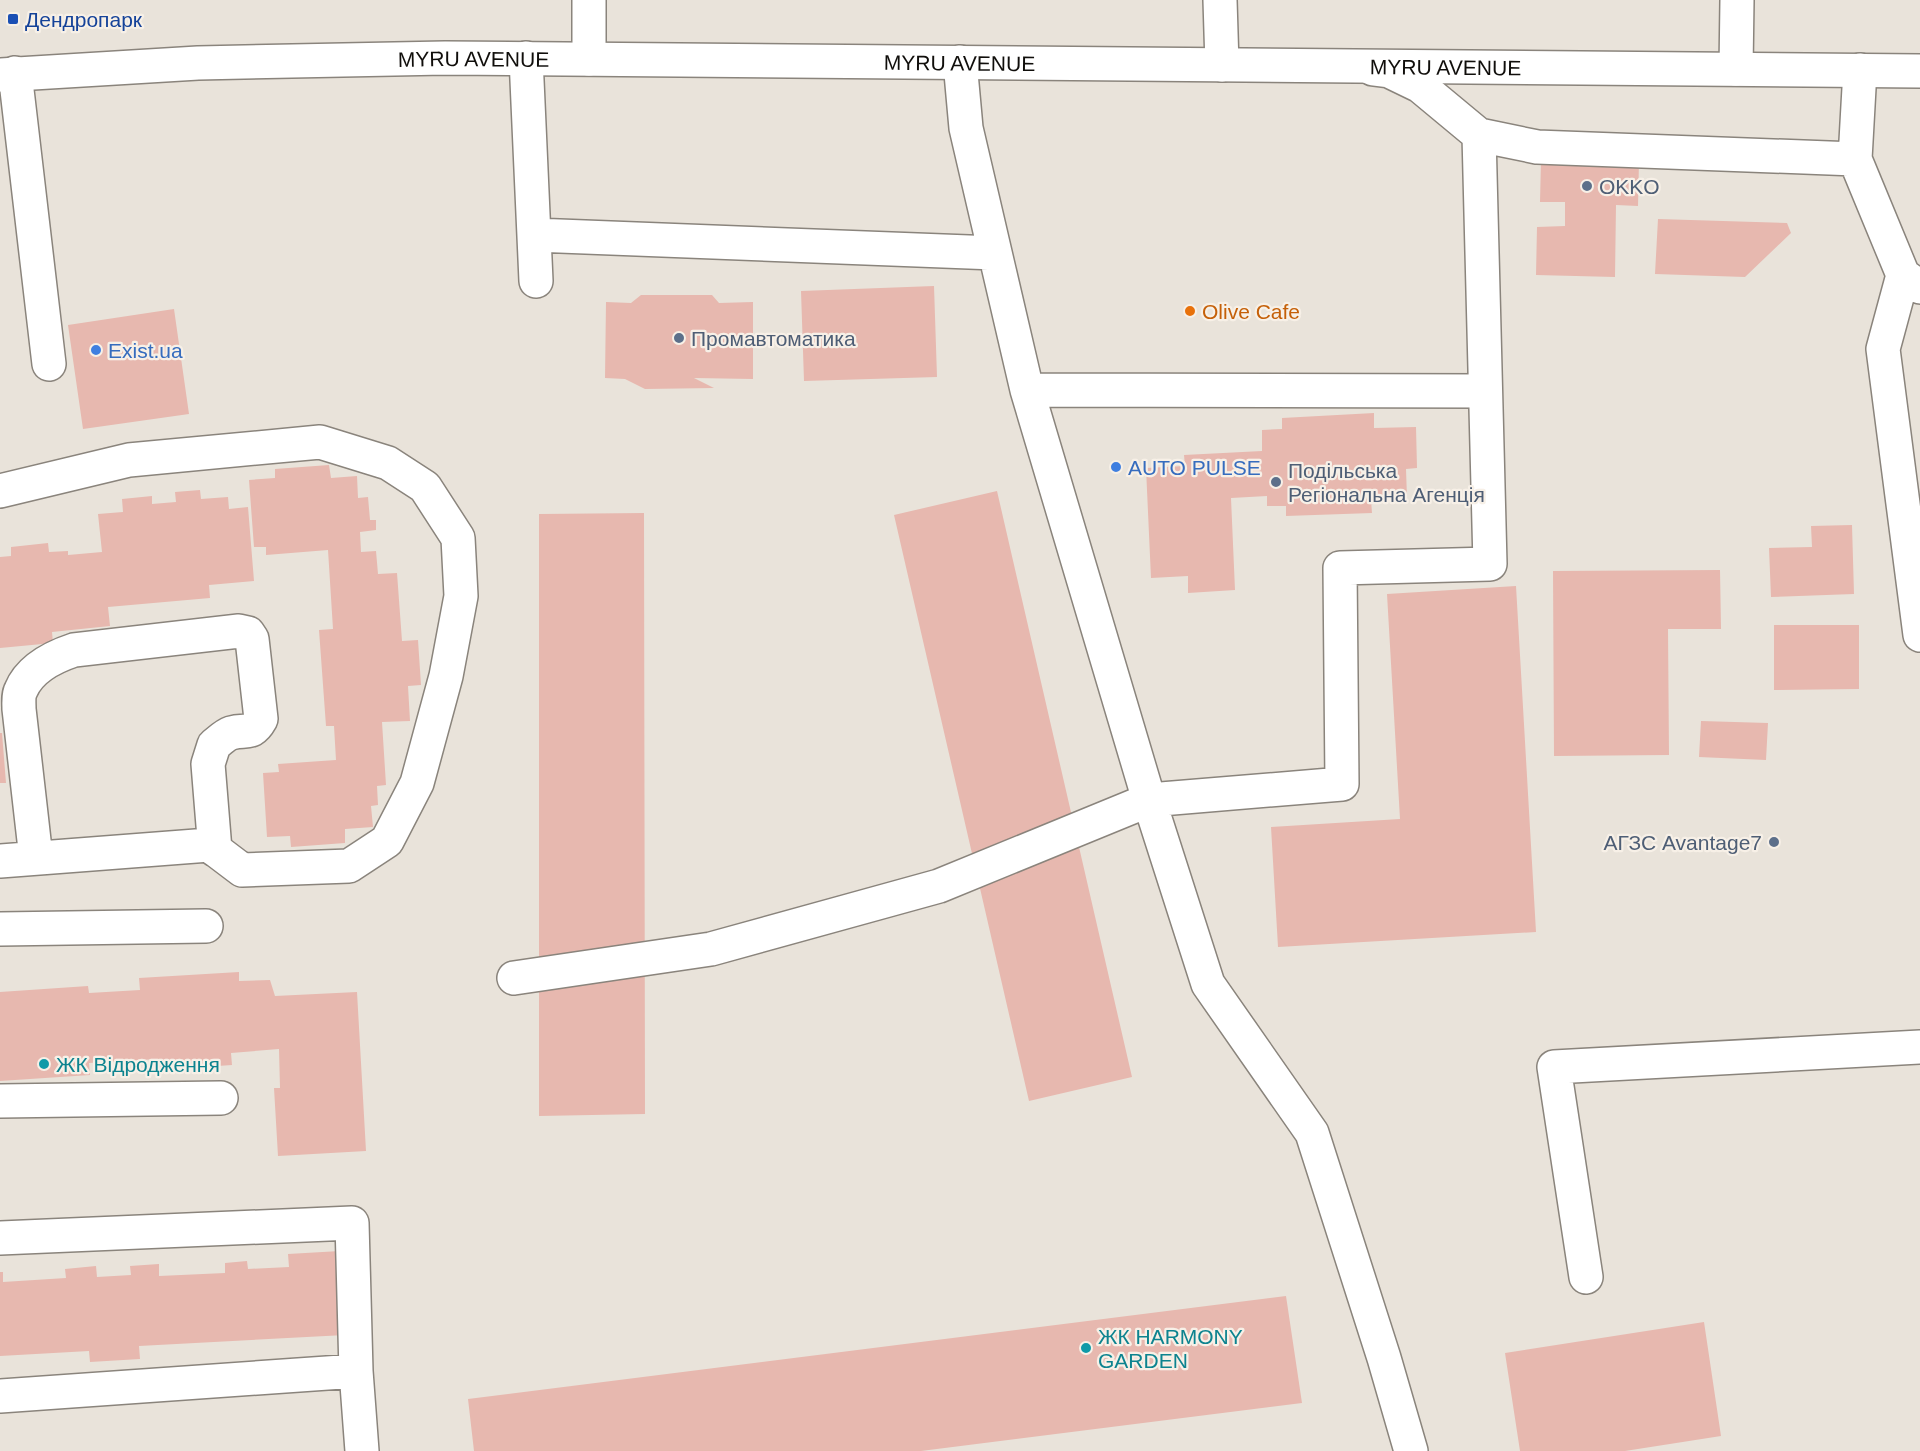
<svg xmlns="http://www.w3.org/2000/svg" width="1920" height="1451" viewBox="0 0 1920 1451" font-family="Arial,sans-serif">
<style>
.building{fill:#e7b8af}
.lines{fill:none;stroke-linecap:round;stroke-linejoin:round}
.minor-casing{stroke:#8a847c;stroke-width:36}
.major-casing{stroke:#8a847c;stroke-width:36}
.minor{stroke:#fff;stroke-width:33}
.major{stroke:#fff;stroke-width:33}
.transit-dot{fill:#1a4fb4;stroke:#f7f0e7;stroke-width:2}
.service-dot{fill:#5c6f8a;stroke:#f7f0e7;stroke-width:2}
.food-dot{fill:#e8710a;stroke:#f7f0e7;stroke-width:2}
.shop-dot{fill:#3f7fe0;stroke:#f7f0e7;stroke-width:2}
.culture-dot{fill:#0f9aa8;stroke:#f7f0e7;stroke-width:2}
.labels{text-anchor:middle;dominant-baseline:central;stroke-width:4.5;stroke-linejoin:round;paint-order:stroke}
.transit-label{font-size:21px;fill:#164399;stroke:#f7f0e7;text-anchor:start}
.street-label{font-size:21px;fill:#100e0b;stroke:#f7f0e7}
.service-label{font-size:21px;fill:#4e5e75;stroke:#f7f0e7;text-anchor:start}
.food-label{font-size:21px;fill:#c56008;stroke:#f7f0e7;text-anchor:start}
.shop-label{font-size:21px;fill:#366cbe;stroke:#f7f0e7;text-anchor:start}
.culture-label{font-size:21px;fill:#0d838f;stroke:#f7f0e7;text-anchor:start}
</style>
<rect width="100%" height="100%" fill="#e9e3da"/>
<!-- building -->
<path class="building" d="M 1541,160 L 1639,161 L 1638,206 L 1616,205 L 1615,277 L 1536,275 L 1537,227 L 1565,226 L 1565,202 L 1540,202 Z
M 1658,219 L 1787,223 L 1791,233 L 1745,277 L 1655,274 Z
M 934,286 L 937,377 L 804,381 L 801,291 Z
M 641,295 L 712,295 L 719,303 L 753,302 L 753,379 L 694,378 L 714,388 L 645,389 L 625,379 L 605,378 L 606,302 L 631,303 Z
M 174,309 L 189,414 L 83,429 L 68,325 Z
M 1374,413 L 1374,428 L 1416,427 L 1417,468 L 1406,469 L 1407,498 L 1371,500 L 1372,513 L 1286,516 L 1286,506 L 1267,506 L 1267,496 L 1231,498 L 1235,590 L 1188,593 L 1188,576 L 1151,578 L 1146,468 L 1185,466 L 1184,455 L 1262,451 L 1262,430 L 1282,429 L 1282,418 Z
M 329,465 L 331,478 L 357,476 L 358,498 L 368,497 L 370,520 L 376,520 L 376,530 L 360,532 L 361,552 L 376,551 L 378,574 L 397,573 L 402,641 L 418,640 L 421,685 L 408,686 L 410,721 L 382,722 L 386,785 L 377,786 L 378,805 L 371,806 L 373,827 L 345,829 L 345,843 L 291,847 L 290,836 L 267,837 L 263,773 L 279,772 L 278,764 L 336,760 L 334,726 L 326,726 L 319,630 L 333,629 L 328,550 L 266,555 L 266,547 L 254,547 L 249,480 L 275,478 L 275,469 Z
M 200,490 L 201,499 L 228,497 L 229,509 L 248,507 L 254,581 L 209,585 L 210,598 L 108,607 L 110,626 L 52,632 L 53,643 L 0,648 L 0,557 L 11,556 L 11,547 L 48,543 L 49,552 L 68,551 L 68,555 L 102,552 L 98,514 L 123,512 L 122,499 L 152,496 L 152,504 L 176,502 L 175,492 Z
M 997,491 L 1132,1077 L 1029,1101 L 894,515 Z
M 644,513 L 645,1114 L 539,1116 L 539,514 Z
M 1852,525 L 1854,594 L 1771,597 L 1769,548 L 1812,547 L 1811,526 Z
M 1720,570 L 1721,629 L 1668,629 L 1669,755 L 1554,756 L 1553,571 Z
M 1516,586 L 1536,932 L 1278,947 L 1271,827 L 1400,819 L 1387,594 Z
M 1774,625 L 1859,625 L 1859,689 L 1774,690 Z
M 1701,721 L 1768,723 L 1766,760 L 1699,757 Z
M 0,733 L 2,733 L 6,783 L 0,783 Z
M 239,972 L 239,981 L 270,980 L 275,996 L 357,992 L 366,1151 L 278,1156 L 274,1088 L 280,1088 L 279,1049 L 231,1053 L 232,1065 L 159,1070 L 158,1059 L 89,1063 L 90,1075 L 0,1081 L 0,992 L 88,986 L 89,993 L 140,990 L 139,978 Z
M 340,1251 L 345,1335 L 139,1346 L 140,1359 L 90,1362 L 89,1351 L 0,1356 L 0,1272 L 3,1272 L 3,1282 L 66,1278 L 65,1269 L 96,1266 L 97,1277 L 131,1275 L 130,1266 L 159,1264 L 159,1276 L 225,1273 L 225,1263 L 247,1261 L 248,1269 L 289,1267 L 288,1254 Z
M 1286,1296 L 1302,1403 L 921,1451 L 474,1451 L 468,1399 Z
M 1704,1322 L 1721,1436 L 1625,1451 L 1520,1451 L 1505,1353 Z"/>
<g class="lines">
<defs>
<path id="minor" d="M 1220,0 L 1222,65
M 526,58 L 536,281
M 589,59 L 589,0
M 960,62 L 966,128 L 1027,390 L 1149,800 L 1208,984 L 1312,1133 L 1384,1358 L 1411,1451
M 1373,69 L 1389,71 L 1420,86 L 1479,135 L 1537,147 L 1855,159
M 1736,69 L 1737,0
M 1860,70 L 1855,159 L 1903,275 L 1920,287
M 15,73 L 49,364
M 534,235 L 995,253
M 1903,275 L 1883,349 L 1920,635
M 1027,390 L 1484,391
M 0,491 L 129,460 L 320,442 L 388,463 L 425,487 L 458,538 L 461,596 L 446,676 L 417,783 L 387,841 L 349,866 L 242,870 L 209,845 L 0,861
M 36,858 L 19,709 C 19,703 18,695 21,690 C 30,668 53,657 74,650 L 239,631 L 248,633 L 252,639 L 261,719 C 251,737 246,728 231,733 C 225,735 219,741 214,745 L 208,764 L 215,850
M 0,929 L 206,926
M 514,978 L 711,949 L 939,886 L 1149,800 L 1342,784 L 1340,568 L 1490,564 L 1479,135
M 0,1101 L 221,1098
M 0,1238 L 352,1223 L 356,1371
M 1586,1277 L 1554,1067 L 1920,1047
M 0,1396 L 356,1371 L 362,1451"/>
<g id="major">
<path id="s1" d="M 0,75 L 198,63 L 445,58 L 1920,71"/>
</g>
</defs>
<!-- minor casing -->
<use href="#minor" class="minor-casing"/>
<!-- major casing -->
<use href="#major" class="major-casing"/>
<!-- minor -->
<use href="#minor" class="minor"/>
<!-- major -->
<use href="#major" class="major"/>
</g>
<!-- markers -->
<rect class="transit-dot" x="7" y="13" width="12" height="12" rx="3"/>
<g class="service-dot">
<circle cx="1587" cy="186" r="6"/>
<circle cx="679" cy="338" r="6"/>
<circle cx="1276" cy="482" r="6"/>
<circle cx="1774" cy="842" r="6"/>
</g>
<circle class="food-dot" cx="1190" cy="311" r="6"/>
<g class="shop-dot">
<circle cx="96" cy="350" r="6"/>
<circle cx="1116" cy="467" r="6"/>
</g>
<g class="culture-dot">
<circle cx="44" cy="1064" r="6"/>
<circle cx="1086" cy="1348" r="6"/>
</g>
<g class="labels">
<!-- transit labels -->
<g class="transit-label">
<text x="25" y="19">Дендропарк</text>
</g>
<!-- street labels -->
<g class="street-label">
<text stroke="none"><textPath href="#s1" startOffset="474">MYRU AVENUE</textPath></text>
<text stroke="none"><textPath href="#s1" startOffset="960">MYRU AVENUE</textPath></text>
<text stroke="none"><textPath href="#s1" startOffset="1446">MYRU AVENUE</textPath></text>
</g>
<!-- service labels -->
<g class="service-label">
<text x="1599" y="186">OKKO</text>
<text x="691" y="338">Промавтоматика</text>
<text x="1288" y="470">Подільська<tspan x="1288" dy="24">Регіональна Агенція</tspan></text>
<text x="1762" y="842" text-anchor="end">АГЗС Avantage7</text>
</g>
<!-- food labels -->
<g class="food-label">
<text x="1202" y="311">Olive Cafe</text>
</g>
<!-- shop labels -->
<g class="shop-label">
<text x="108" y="350">Exist.ua</text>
<text x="1128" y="467">AUTO PULSE</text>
</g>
<!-- culture labels -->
<g class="culture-label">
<text x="56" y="1064">ЖК Відродження</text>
<text x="1098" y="1336">ЖК HARMONY<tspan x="1098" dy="24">GARDEN</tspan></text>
</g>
</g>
</svg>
